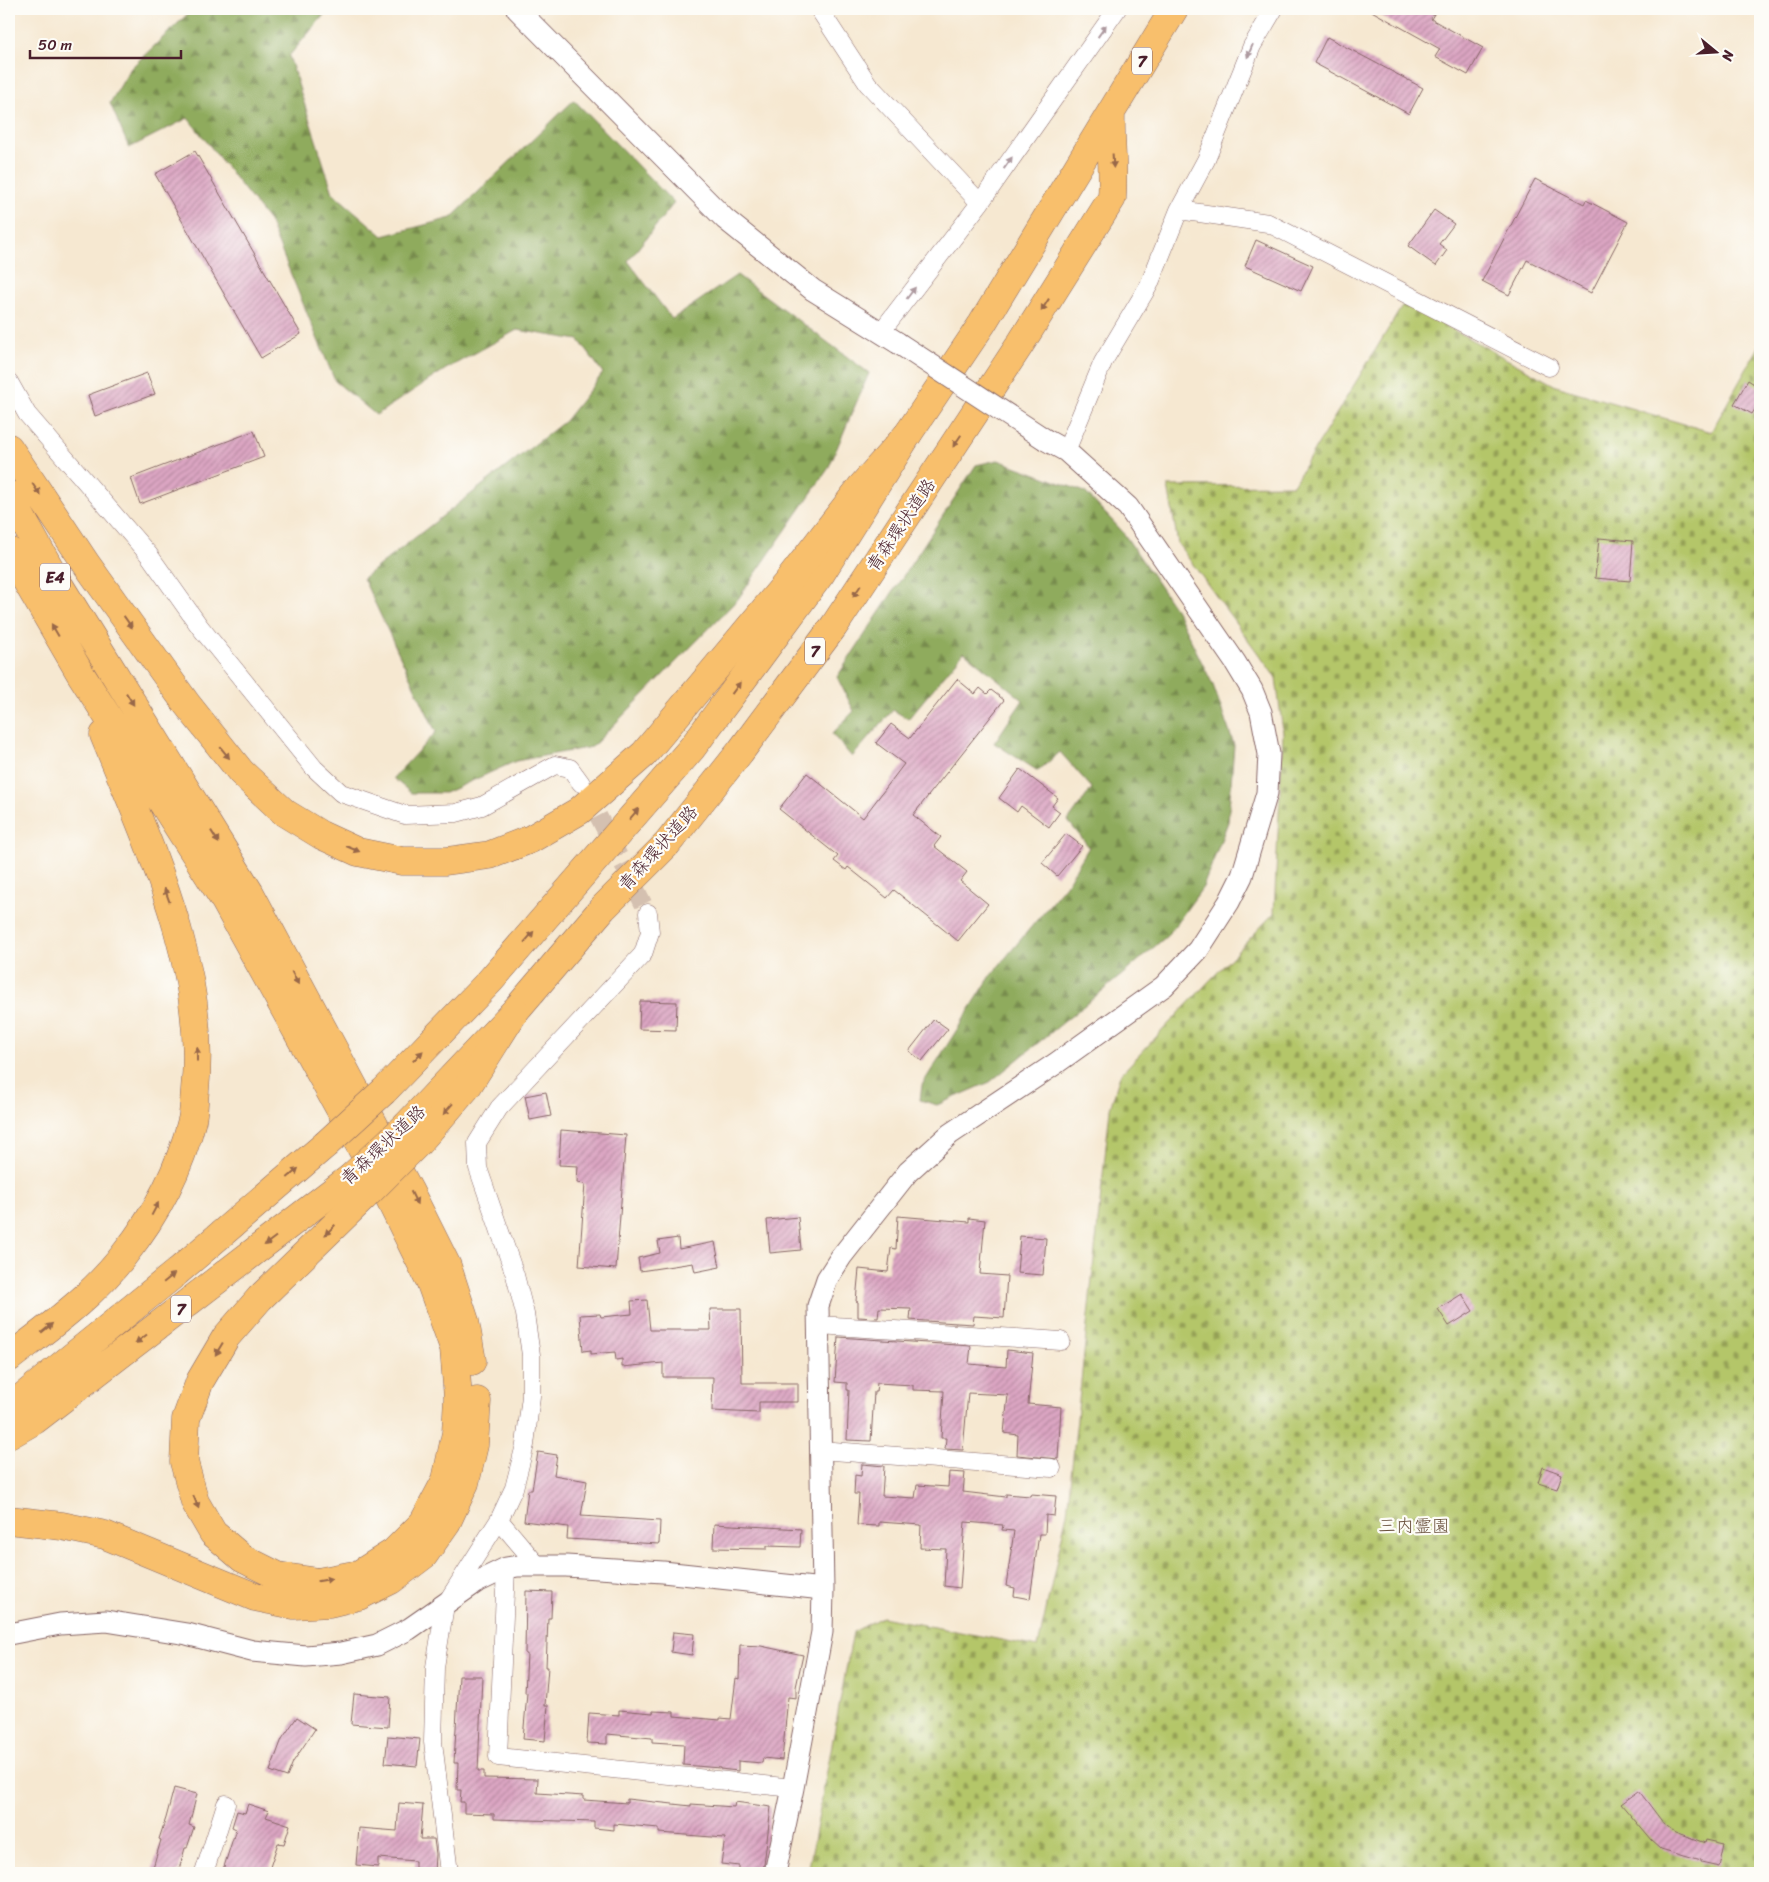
<svg xmlns="http://www.w3.org/2000/svg" width="1769" height="1882" viewBox="0 0 1769 1882" font-family="Sriracha,'Klee One',sans-serif">
<style>
.forest{fill:url(#forest-firs);stroke:#6c6544}
.cemetery{fill:url(#cemetery-stones);stroke:#7f724a}
.building{fill:url(#building-hatch)}
.lines{fill:none;stroke-linecap:round;stroke-linejoin:round}
.minor-tunnel{stroke:#d4c0b0;stroke-width:18;stroke-dasharray:18 9;stroke-linecap:butt}
.minor-casing{stroke:#866565;stroke-width:19}
.tertiary-casing{stroke:#866565;stroke-width:23}
.trunk-casing{stroke:#866565;stroke-width:29}
.motorway-casing{stroke:#866565;stroke-width:29}
.minor{stroke:#fff;stroke-width:18}
.tertiary{stroke:#fff;stroke-width:21}
.trunk{stroke:#f8bf6c;stroke-width:28}
.motorway{stroke:#f8bf6c;stroke-width:28}
.tertiary-bridge-casing{stroke:#866565;stroke-width:23;stroke-linecap:butt}
.trunk-bridge-casing{stroke:#866565;stroke-width:29;stroke-linecap:butt}
.motorway-bridge-casing{stroke:#866565;stroke-width:29;stroke-linecap:butt}
.tertiary-bridge{stroke:#fff;stroke-width:21}
.trunk-bridge{stroke:#f8bf6c;stroke-width:28}
.motorway-bridge{stroke:#f8bf6c;stroke-width:28}
.oneway{fill:#ae9aa0}
.oneway2{fill:#986748}
.labels{text-anchor:middle;dominant-baseline:central;stroke-width:4.5;stroke-linejoin:round;paint-order:stroke}
.shield{fill:#fdfcf7;stroke:#806168;stroke-width:1}
.shield-label{font-size:16px;font-weight:bold;fill:#4a1f2b}
.street-label{font-size:18px;fill:#4a1f2b;stroke:#fdfcf7}
.park-label{font-size:18px;fill:#6a513e;stroke:#fdfcf7}
</style>
<defs>
<pattern id="forest-firs" width="22" height="20" patternUnits="userSpaceOnUse" patternTransform="scale(1.25)"><rect width="22" height="20" fill="#8fab5d"/><path d="M5 1l3.5 6h-7zM16 11l3.5 6h-7z" fill="#778b4d"/></pattern>
<pattern id="cemetery-stones" width="16" height="16" patternUnits="userSpaceOnUse" patternTransform="scale(1.25)"><rect width="16" height="16" fill="#b4c669"/><path d="M2 7V4a2 2 0 0 1 4 0v3zM10 15v-3a2 2 0 0 1 4 0v3z" fill="#94a057"/></pattern>
<pattern id="building-hatch" width="6" height="6" patternUnits="userSpaceOnUse" patternTransform="scale(1.25)"><rect width="6" height="6" fill="#dca6c3"/><path d="M-1 1l2-2M0 6l6-6M5 7l2-2" fill="none" stroke="#b4879f"/></pattern>
</defs>
<rect width="100%" height="100%" fill="#fdfcf7"/>
<filter id="ink" filterUnits="userSpaceOnUse"><feTurbulence type="fractalNoise" baseFrequency=".02" numOctaves="2"/><feDisplacementMap in="SourceGraphic" scale="10" xChannelSelector="R" yChannelSelector="G"/><feConvolveMatrix kernelMatrix="1 2 1 2 8 2 1 2 1" color-interpolation-filters="sRGB"/></filter>
<filter id="wash" filterUnits="userSpaceOnUse"><feTurbulence type="fractalNoise" baseFrequency=".0096" numOctaves="4" result="noise"/><feDisplacementMap in="SourceGraphic" scale="20" xChannelSelector="R" yChannelSelector="G"/><feGaussianBlur stdDeviation="1.12" result="paint"/><feColorMatrix in="noise" values="0 0 0 0 0 0 0 0 0 0 0 0 0 0 0 0 0 1.4 0 .05"/><feComposite in="paint" operator="in"/></filter>
<g filter="url(#wash)">
<rect width="100%" height="100%" fill="#f6e8d1"/>
<!-- forest -->
<path class="forest" d="M 193,9 L 329,9 L 289,56 L 333,193 L 383,236 L 451,218 L 574,100 L 674,203 L 628,261 L 672,319 L 737,275 L 869,373 L 828,469 L 738,599 L 592,747 L 516,761 L 445,793 L 411,793 L 393,778 L 436,732 L 363,578 L 565,421 L 603,373 L 579,340 L 517,330 L 446,369 L 376,415 L 335,381 L 269,221 L 188,118 L 129,148 L 110,103 L 131,68 Z
M 998,460 L 1085,492 L 1122,531 L 1176,610 L 1213,685 L 1234,745 L 1228,822 L 1203,887 L 1168,935 L 1123,974 L 990,1082 L 937,1105 L 920,1100 L 922,1085 L 992,974 L 1066,885 L 1089,847 L 1068,821 L 1092,788 L 1060,752 L 1038,771 L 994,743 L 1023,700 L 964,652 L 908,719 L 893,710 L 852,757 L 832,734 L 854,711 L 837,677 L 976,465 Z"/>
<!-- cemetery -->
<path class="cemetery" d="M 1404,303 L 1556,386 L 1711,432 L 1760,345 L 1760,1873 L 808,1873 L 853,1632 L 882,1617 L 1038,1647 L 1067,1513 L 1110,1109 L 1120,1075 L 1274,913 L 1283,733 L 1276,678 L 1178,544 L 1168,486 L 1293,485 Z"/>
<g id="blocks">
<!-- building -->
<path class="building" d="M 1368,9 L 1437,9 L 1431,19 L 1483,48 L 1468,75 L 1435,57 L 1440,49 Z
M 1327,37 L 1423,88 L 1409,114 L 1314,63 Z
M 195,151 L 301,334 L 261,358 L 155,174 Z
M 1535,179 L 1584,204 L 1586,200 L 1628,222 L 1591,293 L 1527,260 L 1509,295 L 1482,281 Z
M 1434,210 L 1454,224 L 1439,244 L 1447,250 L 1436,266 L 1408,246 Z
M 1256,240 L 1313,266 L 1301,291 L 1245,266 Z
M 147,373 L 155,394 L 95,416 L 88,395 Z
M 1748,380 L 1760,388 L 1760,401 L 1752,414 L 1734,404 Z
M 254,431 L 264,457 L 140,504 L 131,478 Z
M 1599,538 L 1633,541 L 1630,581 L 1595,578 Z
M 957,679 L 975,694 L 980,688 L 987,694 L 991,690 L 1004,700 L 913,815 L 941,837 L 934,846 L 967,872 L 960,881 L 988,904 L 958,941 L 894,890 L 887,898 L 848,867 L 846,870 L 834,861 L 838,856 L 779,809 L 807,773 L 863,818 L 904,764 L 876,743 L 891,724 L 910,738 Z
M 1020,769 L 1058,798 L 1052,806 L 1060,812 L 1049,827 L 1021,806 L 1017,812 L 999,798 Z
M 1066,834 L 1082,846 L 1057,876 L 1042,863 Z
M 640,1001 L 677,1002 L 676,1030 L 639,1029 Z
M 934,1019 L 948,1029 L 922,1061 L 909,1051 Z
M 546,1092 L 551,1116 L 530,1120 L 525,1096 Z
M 561,1130 L 626,1135 L 616,1269 L 579,1266 L 585,1184 L 577,1183 L 578,1166 L 559,1165 Z
M 898,1216 L 969,1222 L 969,1218 L 985,1220 L 980,1274 L 1007,1276 L 1004,1318 L 974,1316 L 973,1324 L 910,1320 L 911,1309 L 879,1308 L 878,1318 L 858,1317 L 858,1302 L 856,1301 L 859,1269 L 888,1272 L 891,1248 L 896,1249 Z
M 798,1217 L 801,1250 L 770,1253 L 767,1220 Z
M 1020,1236 L 1046,1238 L 1043,1275 L 1017,1273 Z
M 678,1238 L 679,1249 L 715,1242 L 720,1267 L 695,1272 L 693,1263 L 640,1271 L 638,1258 L 660,1253 L 658,1241 Z
M 1462,1294 L 1473,1311 L 1449,1326 L 1438,1309 Z
M 647,1300 L 650,1330 L 711,1330 L 710,1309 L 741,1309 L 742,1383 L 798,1383 L 798,1402 L 759,1402 L 759,1413 L 712,1411 L 713,1377 L 663,1377 L 663,1363 L 622,1367 L 622,1359 L 616,1360 L 615,1352 L 591,1354 L 591,1350 L 583,1351 L 580,1315 L 600,1314 L 601,1317 L 632,1314 L 631,1301 Z
M 838,1337 L 971,1346 L 969,1364 L 1006,1367 L 1007,1350 L 1033,1353 L 1028,1404 L 1061,1407 L 1058,1459 L 1017,1455 L 1018,1435 L 1004,1433 L 1008,1395 L 968,1393 L 963,1450 L 945,1449 L 946,1438 L 941,1438 L 944,1391 L 913,1390 L 913,1385 L 877,1383 L 876,1392 L 874,1392 L 871,1441 L 847,1440 L 849,1390 L 847,1390 L 847,1383 L 835,1382 Z
M 538,1452 L 557,1455 L 554,1475 L 587,1481 L 581,1516 L 660,1521 L 659,1544 L 567,1539 L 568,1527 L 524,1521 L 528,1490 L 532,1490 Z
M 862,1464 L 884,1466 L 882,1496 L 915,1498 L 917,1485 L 948,1487 L 949,1472 L 965,1473 L 963,1492 L 1006,1497 L 1006,1494 L 1030,1496 L 1031,1494 L 1056,1496 L 1054,1516 L 1046,1515 L 1045,1534 L 1039,1534 L 1030,1599 L 1014,1596 L 1015,1588 L 1006,1586 L 1014,1531 L 1002,1530 L 1003,1525 L 965,1522 L 960,1588 L 944,1586 L 946,1549 L 920,1548 L 921,1525 L 879,1522 L 879,1526 L 857,1525 L 859,1494 L 854,1494 L 855,1475 L 861,1476 Z
M 1543,1467 L 1562,1474 L 1557,1489 L 1538,1483 Z
M 714,1524 L 801,1529 L 800,1547 L 767,1546 L 767,1549 L 713,1548 Z
M 526,1591 L 552,1592 L 551,1618 L 548,1618 L 546,1667 L 548,1667 L 545,1705 L 548,1705 L 545,1741 L 523,1739 L 527,1693 L 525,1693 L 527,1654 L 525,1654 Z
M 673,1632 L 694,1634 L 692,1655 L 671,1652 Z
M 740,1645 L 761,1646 L 803,1655 L 796,1687 L 796,1698 L 788,1697 L 782,1760 L 763,1758 L 762,1763 L 738,1761 L 738,1771 L 720,1769 L 720,1768 L 683,1765 L 684,1744 L 652,1742 L 652,1738 L 607,1734 L 607,1744 L 587,1743 L 589,1713 L 619,1715 L 619,1710 L 653,1713 L 653,1711 L 674,1712 L 674,1716 L 720,1720 L 720,1718 L 731,1719 L 736,1678 L 739,1679 Z
M 459,1676 L 482,1676 L 478,1771 L 484,1771 L 484,1778 L 538,1779 L 537,1793 L 584,1796 L 584,1800 L 627,1803 L 627,1799 L 691,1806 L 691,1804 L 734,1807 L 735,1802 L 771,1807 L 763,1873 L 739,1873 L 739,1866 L 721,1864 L 725,1838 L 659,1833 L 659,1828 L 614,1824 L 614,1830 L 594,1828 L 594,1822 L 494,1819 L 494,1814 L 464,1813 L 464,1802 L 460,1802 L 461,1790 L 457,1790 L 458,1763 L 454,1763 Z
M 354,1694 L 390,1697 L 388,1727 L 351,1724 Z
M 297,1717 L 315,1729 L 293,1762 L 287,1777 L 270,1771 L 282,1739 Z
M 388,1736 L 420,1739 L 417,1766 L 385,1763 Z
M 174,1788 L 197,1794 L 189,1825 L 194,1827 L 187,1848 L 185,1848 L 178,1873 L 162,1873 L 152,1871 L 161,1840 L 159,1839 L 166,1818 Z
M 1639,1791 L 1664,1824 L 1675,1832 L 1705,1843 L 1706,1840 L 1724,1844 L 1719,1867 L 1701,1863 L 1701,1861 L 1661,1849 L 1652,1841 L 1621,1804 Z
M 399,1803 L 423,1805 L 420,1839 L 434,1839 L 436,1854 L 435,1873 L 415,1872 L 415,1861 L 378,1858 L 378,1867 L 356,1865 L 359,1828 L 397,1831 Z
M 248,1804 L 269,1811 L 266,1817 L 290,1825 L 284,1844 L 278,1843 L 268,1873 L 222,1873 L 236,1829 L 232,1827 L 237,1811 L 245,1813 Z"/>
</g>
</g>
<g filter="url(#ink)">
<use href="#blocks" fill-opacity="0" stroke="#866565" stroke-width="1"/>
<g class="lines">
<!-- minor-tunnel -->
<path class="minor-tunnel" d="M 586,792 L 648,913"/>
<defs>
<path id="minor" d="M 819,9 L 868,84 L 980,203
M 1179,210 L 1268,223 L 1549,367
M 881,332 L 980,203 L 1117,9
M 9,382 L 27,414 L 149,555 L 200,627 L 314,768 L 341,793 L 405,815 L 456,813 L 482,806 L 555,765 L 570,768 L 581,783
M 1066,451 L 1103,362 L 1149,285 L 1179,210 L 1206,160 L 1252,46 L 1274,9
M 819,1325 L 1061,1341
M 820,1450 L 1052,1468
M 499,1520 L 538,1566
M 506,1568 L 498,1757 L 793,1788
M 204,1873 L 226,1804
M 449,1873 L 433,1742 L 435,1667 L 445,1605 L 499,1520 L 514,1488 L 525,1445 L 531,1396 L 531,1355 L 525,1314 L 515,1275 L 478,1168 L 477,1143 L 499,1108 L 643,954 L 650,932 L 648,913"/>
<path id="tertiary" d="M 517,9 L 725,219 L 813,290 L 898,343
M 9,1634 L 60,1624 L 106,1621 L 187,1634 L 252,1651 L 306,1656 L 341,1653 L 377,1645 L 409,1629 L 475,1583 L 506,1568 L 518,1566 L 566,1566 L 663,1572 L 823,1589
M 775,1873 L 793,1788 L 822,1632 L 823,1589 L 818,1306 L 827,1279 L 841,1257 L 908,1172 L 950,1134 L 1055,1064 L 1164,986 L 1198,950 L 1229,902 L 1242,876 L 1267,793 L 1269,754 L 1261,712 L 1252,690 L 1235,662 L 1128,507 L 1066,451 L 1046,440"/>
<path id="trunk" d="M 384,1091 L 490,981 L 692,748 L 820,575 L 908,434 L 982,324 L 1174,9
M 407,1125 L 515,1011 L 603,908 L 667,844 L 740,752 L 834,626 L 1019,346 L 1112,198 C 1114,169 1110,141 1111,113
M 9,1408 L 177,1272 L 325,1145
M 9,1435 L 35,1420 L 350,1178"/>
<path id="motorway" d="M 9,448 L 87,565 L 186,703 L 241,772 L 285,813 L 321,835 L 358,852 L 402,861 L 446,861 L 490,855 L 531,839 L 579,811 L 644,754 L 786,584 L 861,487 L 908,434
M 9,495 L 58,583 L 250,893 L 409,1190 L 447,1266 L 465,1321 L 472,1361
M 9,551 L 80,673 L 225,901 L 390,1200 L 430,1281 L 454,1348 L 458,1398 L 456,1433 L 446,1480 L 423,1523 L 394,1552 L 359,1574 L 318,1582 L 278,1576 L 242,1558 L 213,1533 L 195,1502 L 184,1462 L 186,1419 L 200,1381 L 226,1337 L 260,1298 L 365,1196
M 419,1142 L 467,1087 L 515,1011
M 9,1358 C 49,1327 93,1296 124,1255 C 155,1216 180,1169 192,1120 C 194,1111 194,1100 195,1090 C 208,968 149,846 104,735
M 9,1520 L 62,1526 L 105,1535 L 255,1597 L 294,1605 L 330,1603 L 359,1596 L 391,1580 L 424,1555 L 447,1522 L 465,1483 L 474,1445 L 477,1401"/>
</defs>
<!-- minor casing -->
<use href="#minor" class="minor-casing"/>
<!-- tertiary casing -->
<use href="#tertiary" class="tertiary-casing"/>
<!-- trunk casing -->
<use href="#trunk" class="trunk-casing"/>
<!-- motorway casing -->
<use href="#motorway" class="motorway-casing"/>
<!-- minor -->
<use href="#minor" class="minor"/>
<!-- tertiary -->
<use href="#tertiary" class="tertiary"/>
<!-- trunk -->
<use href="#trunk" class="trunk"/>
<!-- motorway -->
<use href="#motorway" class="motorway"/>
<defs>
<path id="tertiary-bridge" d="M 898,343 L 1046,440"/>
<path id="trunk-bridge" d="M 325,1145 L 384,1091
M 350,1178 L 407,1125"/>
<path id="motorway-bridge" d="M 365,1196 L 419,1142"/>
</defs>
<!-- tertiary-bridge casing -->
<use href="#tertiary-bridge" class="tertiary-bridge-casing"/>
<!-- trunk-bridge casing -->
<use href="#trunk-bridge" class="trunk-bridge-casing"/>
<!-- motorway-bridge casing -->
<use href="#motorway-bridge" class="motorway-bridge-casing"/>
<!-- tertiary-bridge -->
<use href="#tertiary-bridge" class="tertiary-bridge"/>
<!-- trunk-bridge -->
<use href="#trunk-bridge" class="trunk-bridge"/>
<!-- motorway-bridge -->
<use href="#motorway-bridge" class="motorway-bridge"/>
</g>
<!-- one-way arrows -->
<defs><path id="oneway-solid" d="M-6-.8H1V-3.2L6.5 0L1 3.2V.8H-6Z" transform="scale(1.25)"/></defs>
<g class="oneway">
<use href="#oneway-solid" transform="translate(1102 31) rotate(-55)"/>
<use href="#oneway-solid" transform="translate(1250 51) rotate(113)"/>
<use href="#oneway-solid" transform="translate(1008 163) rotate(-55)"/>
<use href="#oneway-solid" transform="translate(911 293) rotate(-53)"/>
</g>
<g class="oneway2">
<use href="#oneway-solid" transform="translate(1113 161) rotate(87)"/>
<use href="#oneway-solid" transform="translate(1045 305) rotate(122)"/>
<use href="#oneway-solid" transform="translate(957 441) rotate(124)"/>
<use href="#oneway-solid" transform="translate(36 489) rotate(56)"/>
<use href="#oneway-solid" transform="translate(857 591) rotate(124)"/>
<use href="#oneway-solid" transform="translate(128 622) rotate(55)"/>
<use href="#oneway-solid" transform="translate(55 630) rotate(-120)"/>
<use href="#oneway-solid" transform="translate(736 688) rotate(-54)"/>
<use href="#oneway-solid" transform="translate(130 699) rotate(58)"/>
<use href="#oneway-solid" transform="translate(225 753) rotate(51)"/>
<use href="#oneway-solid" transform="translate(634 814) rotate(-49)"/>
<use href="#oneway-solid" transform="translate(215 837) rotate(58)"/>
<use href="#oneway-solid" transform="translate(353 849) rotate(22)"/>
<use href="#oneway-solid" transform="translate(167 895) rotate(-110)"/>
<use href="#oneway-solid" transform="translate(529 937) rotate(-49)"/>
<use href="#oneway-solid" transform="translate(295 978) rotate(62)"/>
<use href="#oneway-solid" transform="translate(197 1054) rotate(-90)"/>
<use href="#oneway-solid" transform="translate(418 1056) rotate(-46)"/>
<use href="#oneway-solid" transform="translate(448 1109) rotate(131)"/>
<use href="#oneway-solid" transform="translate(293 1173) rotate(-41)"/>
<use href="#oneway-solid" transform="translate(414 1198) rotate(64)"/>
<use href="#oneway-solid" transform="translate(155 1209) rotate(-62)"/>
<use href="#oneway-solid" transform="translate(330 1230) rotate(135)"/>
<use href="#oneway-solid" transform="translate(270 1241) rotate(143)"/>
<use href="#oneway-solid" transform="translate(169 1278) rotate(-39)"/>
<use href="#oneway-solid" transform="translate(47 1328) rotate(-40)"/>
<use href="#oneway-solid" transform="translate(141 1339) rotate(143)"/>
<use href="#oneway-solid" transform="translate(219 1349) rotate(121)"/>
<use href="#oneway-solid" transform="translate(196 1502) rotate(68)"/>
<use href="#oneway-solid" transform="translate(325 1580) rotate(-10)"/>
</g>
</g>
<g class="labels">
<!-- shield labels -->
<g class="shield">
<rect x="1132" y="47.5" width="20" height="27" rx="4"/>
<rect x="40" y="563.5" width="30" height="27" rx="4"/>
<rect x="805" y="637.5" width="20" height="27" rx="4"/>
<rect x="171" y="1295.5" width="20" height="27" rx="4"/>
</g>
<g class="shield-label">
<text x="1142" y="61">7</text>
<text x="55" y="577">E4</text>
<text x="815" y="651">7</text>
<text x="181" y="1309">7</text>
</g>
<!-- street labels -->
<g class="street-label">
<text transform="translate(901 525) rotate(-56)">青森環状道路</text>
<text transform="translate(658 848) rotate(-48)">青森環状道路</text>
<text transform="translate(383 1145) rotate(-43)">青森環状道路</text>
</g>
<!-- park labels -->
<g class="park-label">
<text x="1414" y="1526">三内霊園</text>
</g>
</g>
<!-- margin -->
<rect width="1769" height="1882" fill="none" stroke="#fdfcf7" stroke-width="30"/>
<!-- north arrow -->
<g transform="translate(1716 52) rotate(108)" stroke="#fdfcf7" stroke-width="4" paint-order="stroke">
<path d="M0-4L9 19L0 12L-9 19Z" fill="#4a1f2b"/>
<text y="-8" font-size="14" font-weight="bold" text-anchor="middle" fill="#4a1f2b">N</text>
</g>
<!-- scale -->
<path d="M30 50v8h151v-8" fill="none" stroke="#4a1f2b" stroke-width="2.5"/>
<text x="38" y="50" font-size="15" fill="#4a1f2b" stroke="#fdfcf7" stroke-width="4" paint-order="stroke">50 m</text>
</svg>
